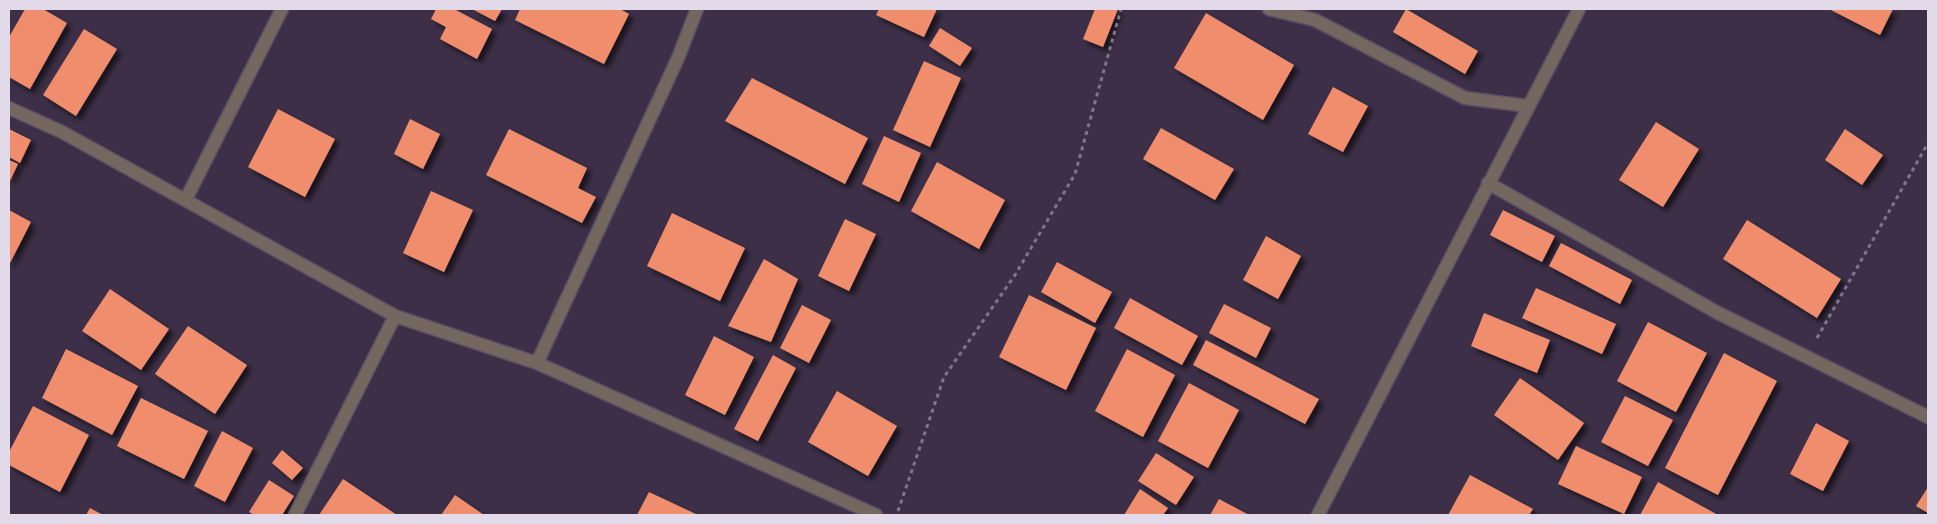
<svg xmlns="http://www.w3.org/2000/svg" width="1937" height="524" viewBox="0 0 1937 524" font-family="Lato,sans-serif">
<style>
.building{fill:#f08d6d;filter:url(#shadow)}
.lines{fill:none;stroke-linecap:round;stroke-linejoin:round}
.street-casing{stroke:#5a4e64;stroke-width:15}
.path{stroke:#80758a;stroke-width:3;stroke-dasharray:4 4;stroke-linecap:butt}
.street{stroke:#73675f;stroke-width:12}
</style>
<defs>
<filter id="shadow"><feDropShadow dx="4.5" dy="4.5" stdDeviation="2.5" flood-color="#0009"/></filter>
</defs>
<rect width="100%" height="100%" fill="#3c2f47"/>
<!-- building -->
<path class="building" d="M 25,9 L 43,9 L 67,23 L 30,89 L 9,77 L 9,37 Z
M 436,9 L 454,9 L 492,29 L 477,59 L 440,39 L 446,27 L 431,19 Z
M 472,9 L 502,9 L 495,21 Z
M 520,9 L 620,9 L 629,14 L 604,64 L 515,20 Z
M 879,9 L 937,9 L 924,37 L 876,15 Z
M 1095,9 L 1118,9 L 1103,47 L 1083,39 Z
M 1406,9 L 1478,51 L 1465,74 L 1393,32 Z
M 1829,9 L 1893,9 L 1880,35 Z
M 1206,13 L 1294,65 L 1263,120 L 1174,68 Z
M 940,28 L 972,48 L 960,66 L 929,46 Z
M 84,29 L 117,49 L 76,116 L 43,95 Z
M 924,61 L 961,78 L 930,147 L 893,130 Z
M 752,78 L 868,138 L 845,184 L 725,121 Z
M 1333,87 L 1368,106 L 1343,152 L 1308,134 Z
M 278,109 L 335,139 L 305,197 L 248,167 Z
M 410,119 L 440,134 L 423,169 L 394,154 Z
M 1656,122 L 1699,149 L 1663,207 L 1619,180 Z
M 1161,128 L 1234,169 L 1215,200 L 1143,159 Z
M 9,129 L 31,140 L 20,163 L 9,157 Z
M 509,129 L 587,168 L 578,188 L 596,197 L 582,223 L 486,175 Z
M 1845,129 L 1883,155 L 1862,185 L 1825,160 Z
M 884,136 L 921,153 L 899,202 L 862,184 Z
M 9,160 L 18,164 L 9,183 Z
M 937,162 L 1005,200 L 979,249 L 911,211 Z
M 431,191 L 473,210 L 444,272 L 403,253 Z
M 9,210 L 31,222 L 9,265 Z
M 1503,210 L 1555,236 L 1542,262 L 1490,235 Z
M 672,213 L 745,248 L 720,301 L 647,266 Z
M 845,219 L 876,234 L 849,291 L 818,276 Z
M 1747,220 L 1841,279 L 1817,318 L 1723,259 Z
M 1266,236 L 1301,256 L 1278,299 L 1243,280 Z
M 1561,243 L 1632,280 L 1620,304 L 1549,266 Z
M 764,259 L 798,279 L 771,342 L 728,326 Z
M 1057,262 L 1112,292 L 1095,323 L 1041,292 Z
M 1536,288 L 1616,324 L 1602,354 L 1522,318 Z
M 110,289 L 169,329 L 141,370 L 82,331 Z
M 1029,295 L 1096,328 L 1066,390 L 999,357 Z
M 1130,298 L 1198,336 L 1182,365 L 1114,328 Z
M 1224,304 L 1271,328 L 1256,358 L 1209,333 Z
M 802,305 L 831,320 L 809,363 L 780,348 Z
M 1484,313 L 1550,340 L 1537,373 L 1471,346 Z
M 1648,322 L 1707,353 L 1676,412 L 1617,381 Z
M 188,326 L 247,365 L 215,414 L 155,374 Z
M 714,336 L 754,357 L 725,415 L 685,395 Z
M 1206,340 L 1319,399 L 1305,424 L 1193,365 Z
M 66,349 L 138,386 L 112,435 L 42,398 Z
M 1127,349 L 1175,375 L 1143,437 L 1095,411 Z
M 1724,353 L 1777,381 L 1718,495 L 1665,468 Z
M 773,355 L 796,368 L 758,441 L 734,429 Z
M 1520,378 L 1584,423 L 1558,460 L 1494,415 Z
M 1189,383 L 1239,410 L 1208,468 L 1158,441 Z
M 837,391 L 897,426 L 868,476 L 808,442 Z
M 1625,396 L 1673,420 L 1648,466 L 1601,442 Z
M 141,398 L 208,431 L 184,479 L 117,446 Z
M 33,406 L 89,435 L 60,492 L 9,465 L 9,452 Z
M 1816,423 L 1849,441 L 1823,491 L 1790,474 Z
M 222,431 L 253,448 L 225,502 L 194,486 Z
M 1576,446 L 1642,477 L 1624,514 L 1558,484 Z
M 282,450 L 303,468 L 292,480 L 272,463 Z
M 1156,453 L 1194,477 L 1176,505 L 1138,481 Z
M 1470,475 L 1533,509 L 1529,515 L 1448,515 Z
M 343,479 L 397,515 L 319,515 Z
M 269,480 L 294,496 L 282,515 L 254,515 L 249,512 Z
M 1658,482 L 1718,515 L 1640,515 Z
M 1928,487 L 1928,513 L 1916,506 Z
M 1140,489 L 1168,508 L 1163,515 L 1124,515 Z
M 649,492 L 698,515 L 637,515 Z
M 455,495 L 484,515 L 441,515 Z
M 1219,499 L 1249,515 L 1210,515 Z
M 90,508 L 103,515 L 86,515 Z"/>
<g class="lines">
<defs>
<path id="street" d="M 1269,9 L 1315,20 L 1465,98 L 1528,106
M 9,108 L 62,132 L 395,316 L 537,363 L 876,515
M 1488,183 L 1718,313 L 1928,417
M 186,199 L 282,9
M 537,363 L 678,58 L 697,9
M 295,515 L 395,316
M 1318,515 L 1579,9"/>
</defs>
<!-- street casing -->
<use href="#street" class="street-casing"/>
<!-- path -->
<path class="path" d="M 1817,338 L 1928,143
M 898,511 L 944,377 L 1015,275 L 1075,174 L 1121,9"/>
<!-- street -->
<use href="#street" class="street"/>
</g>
<!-- border -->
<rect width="1937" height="524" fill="none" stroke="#e2dae9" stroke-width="20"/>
</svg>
